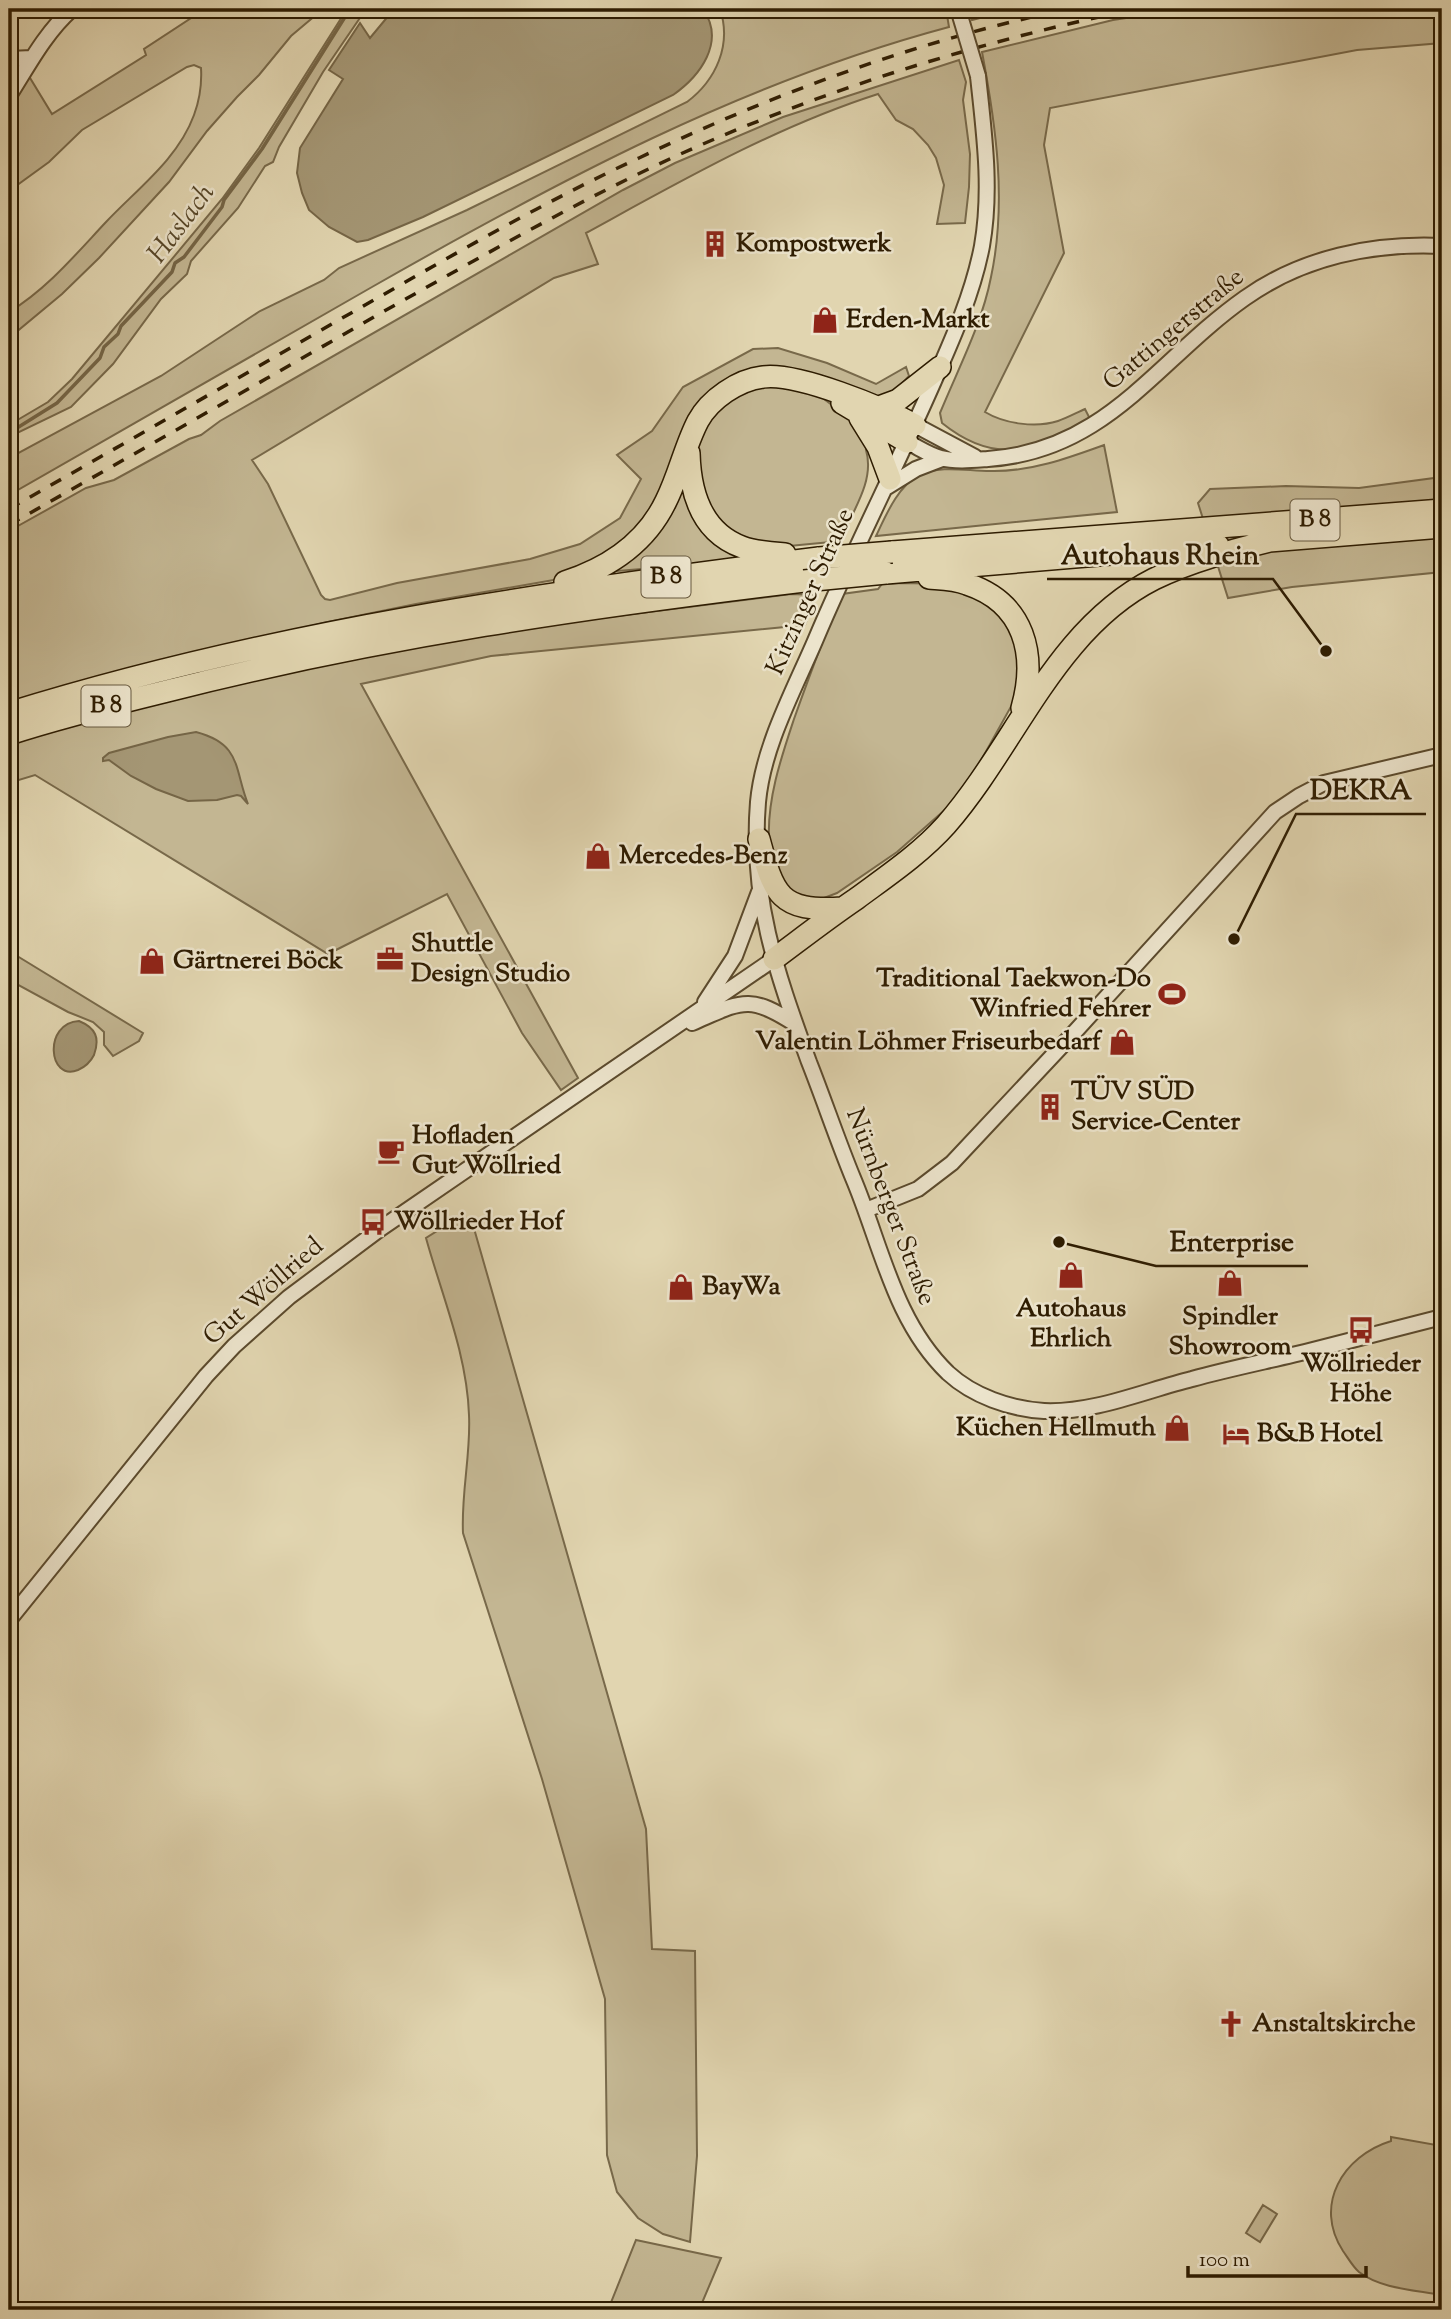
<svg xmlns="http://www.w3.org/2000/svg" width="1451" height="2319" viewBox="0 0 1451 2319" font-family="'Sorts Mill Goudy',serif">
<style>
.green{fill:#c3b692;stroke:#78694a;stroke-width:2}
.water{fill:#a49674;stroke:#756546;stroke-width:2}
.lines{fill:none;stroke-linecap:round;stroke-linejoin:round}
.stream{stroke:#756546;stroke-width:3.5}
.minor-casing{stroke:#5b4a2d;stroke-width:18}
.highway-casing{stroke:#2e1c01;stroke-width:24}
.minor{stroke:#ece4cc;stroke-width:14}
.highway{stroke:#e1d5b0;stroke-width:21}
.rail{stroke:#2e1c01;stroke-width:3.5;stroke-dasharray:12 12;stroke-linecap:butt}
.minor-bridge-casing{stroke:#5b4a2d;stroke-width:18;stroke-linecap:butt}
.highway-bridge-casing{stroke:#2e1c01;stroke-width:24;stroke-linecap:butt}
.minor-bridge{stroke:#ece4cc;stroke-width:14}
.highway-bridge{stroke:#e1d5b0;stroke-width:21}
.labels{text-anchor:middle;dominant-baseline:central;stroke-width:5;stroke-linejoin:round;paint-order:stroke}
.shield{fill:#ece4cc;stroke:#67583e;stroke-width:2}
.shield-label{font-size:24px;font-weight:bold;fill:#2e1c01}
.poi-label{font-size:26px;font-weight:bold;fill:#2e1c01;stroke:#ece4cc;text-anchor:start}
.street-label{font-size:26px;fill:#2e1c01;stroke:#ece4cc}
.water-label{font-size:28px;font-style:italic;fill:#574729;stroke:#ece4cc}
.leader{fill:none;stroke:#2e1c01;stroke-width:2.5}
.callout-dot{fill:#2e1c01;stroke:#ece4cc;stroke-width:2.5}
.callout-label{font-size:28px;text-anchor:middle;font-weight:bold;fill:#2e1c01;stroke:#ece4cc;stroke-width:5;stroke-linejoin:round;paint-order:stroke}
</style>
<rect width="100%" height="100%" fill="#e1d5b0"/>
<filter id="stains"><feTurbulence type="fractalNoise" baseFrequency=".00286" numOctaves="4"/><feColorMatrix values="0 0 0 0 .2 0 0 0 0 .09 0 0 0 0 .02 0 0 0 .5 -.17"/></filter>
<radialGradient id="worn" r=".72"><stop offset=".6" stop-color="#630" stop-opacity="0"/><stop offset="1" stop-color="#630" stop-opacity=".3"/></radialGradient>
<!-- green -->
<path class="green" d="M 205,9 L 323,9 L 291,36 L 259,75 L 237,97 L 207,131 L 169,182 L 99,258 L 62,294 L 9,338 L 9,312 C 47,289 76,254 106,222 C 137,189 178,159 194,115 C 200,99 202,85 201,68 L 194,65 L 187,67 L 82,130 L 49,162 L 9,191 L 9,127 L 14,121 L 16,107 L 11,100 L 27,73 L 52,114 L 146,55 L 144,49 Z
M 347,9 L 366,9 L 323,72 L 279,147 L 273,162 L 265,166 L 238,208 L 191,261 L 187,274 L 161,299 L 113,364 L 71,407 L 9,437 L 9,425 L 48,402 L 72,379 L 222,199 L 259,148 Z
M 720,9 L 946,9 L 949,27 C 743,82 556,182 372,287 C 250,356 130,426 9,495 L 9,458 L 161,376 L 260,311 L 324,280 L 339,268 L 467,210 L 687,102 C 716,80 732,45 720,9 Z
M 968,9 L 1015,9 L 972,20 Z
M 1185,9 L 1442,9 L 1442,43 L 1357,50 L 1050,108 L 1044,145 L 1064,253 L 985,412 C 1005,424 1036,428 1058,421 C 1067,418 1076,413 1085,409 L 1092,423 C 1034,448 998,468 942,423 L 940,413 C 958,369 982,324 991,277 C 1007,202 996,126 982,52 L 1113,20 Z
M 959,60 L 966,82 L 963,100 L 970,154 L 969,187 L 965,223 L 937,224 L 944,185 L 936,158 L 928,145 L 913,129 L 896,120 L 878,94 C 775,127 681,181 586,233 L 598,264 L 554,278 L 252,460 L 268,484 L 321,595 L 325,599 L 330,600 L 397,583 L 530,559 L 580,544 L 620,518 L 641,479 L 617,455 L 652,431 L 683,387 L 753,349 L 778,348 L 827,363 L 876,384 L 906,367 L 909,376 L 894,392 L 877,400 L 737,378 L 632,542 L 565,578 L 416,604 L 323,623 L 9,709 L 9,531 L 86,488 L 114,480 L 189,439 L 201,435 L 220,421 L 623,190 L 675,163 L 783,117 Z
M 762,385 L 816,393 L 857,424 L 872,446 L 866,450 C 875,480 853,511 841,538 L 831,542 L 789,546 L 738,537 L 706,508 L 697,448 L 701,434 L 718,409 L 730,398 Z
M 1104,445 L 1117,512 L 876,536 C 886,515 898,486 919,475 C 943,464 970,472 994,471 C 1033,471 1068,458 1104,445 Z
M 685,459 L 694,503 L 764,559 L 605,572 L 635,549 Z
M 1442,477 L 1442,572 L 1292,587 L 1228,598 L 1198,503 L 1210,489 L 1286,486 L 1359,488 Z
M 902,583 L 948,584 L 1004,611 L 1022,653 L 1013,703 L 974,773 L 947,808 L 897,852 L 837,893 L 824,898 L 805,901 L 775,877 C 773,865 770,852 769,840 C 767,799 781,758 794,719 C 809,677 824,635 842,594 L 878,589 L 882,584 Z
M 791,594 L 816,595 L 805,625 L 491,656 L 361,684 L 578,1078 L 561,1090 L 522,1033 L 447,894 L 328,954 L 35,775 L 9,783 L 9,741 L 326,660 L 553,624 Z
M 9,951 L 143,1033 L 139,1041 L 113,1056 L 104,1045 L 104,1032 L 93,1022 L 68,1012 L 9,980 Z
M 471,1218 L 646,1829 L 652,1949 L 695,1951 L 697,2156 L 690,2242 L 663,2234 L 638,2218 L 617,2192 L 607,2155 L 605,1999 L 542,1779 L 463,1533 C 461,1493 471,1454 469,1415 C 467,1354 442,1296 426,1238 L 453,1221 Z
M 1391,2137 L 1442,2146 L 1442,2295 C 1416,2290 1381,2289 1359,2272 C 1353,2267 1348,2258 1343,2251 C 1313,2205 1343,2156 1391,2141 Z
M 1263,2205 L 1277,2214 L 1260,2242 L 1246,2233 Z
M 636,2240 L 721,2258 L 699,2310 L 608,2310 Z"/>
<!-- water -->
<path class="water" d="M 394,9 L 703,9 C 726,42 700,76 673,95 L 423,217 L 368,240 L 357,242 L 329,227 L 309,210 L 302,193 L 297,173 L 300,148 L 343,79 L 329,70 L 360,23 L 370,38 Z
M 196,732 C 242,744 234,769 248,804 L 241,796 L 237,795 L 217,800 L 188,801 L 156,789 L 131,776 L 109,760 L 103,761 L 103,758 L 109,753 L 168,737 Z
M 79,1021 C 96,1028 100,1038 94,1055 C 91,1061 85,1067 78,1070 C 48,1082 43,1023 79,1021 Z"/>
<g class="lines">
<!-- stream -->
<path class="stream" d="M 9,431 L 17,428 L 57,403 L 100,358 L 104,347 L 118,334 L 121,326 L 172,272 L 175,263 L 184,257 L 222,207 L 224,200 L 262,149 L 350,9"/>
<defs>
<path id="minor" d="M 9,59 L 32,58
M 978,76 C 984,133 992,189 982,246 C 973,293 953,338 934,381 C 896,468 852,553 815,641 C 793,692 763,747 758,802 C 750,900 777,973 809,1062 C 824,1100 837,1139 853,1178 C 881,1244 894,1321 948,1373 C 973,1396 1010,1409 1044,1411 C 1094,1413 1144,1391 1192,1379 C 1232,1368 1273,1360 1313,1350 C 1356,1339 1399,1328 1442,1317
M 9,96 C 28,66 45,33 72,9
M 915,425 L 975,457
M 907,442 C 918,447 929,455 941,458 C 955,462 974,460 988,459 C 1107,451 1157,360 1245,298 C 1303,257 1373,243 1442,246
M 887,487 L 916,469 L 942,459
M 705,1002 L 735,956 L 759,892
M 692,1023 C 741,1002 748,993 795,1024
M 866,1210 L 918,1189 L 952,1163 L 1072,1035 L 1275,812 L 1299,796 L 1324,783 L 1442,755
M 9,1620 L 206,1376 L 234,1346 L 289,1297 L 380,1229 L 774,959"/>
<path id="highway" d="M 842,403 L 907,442
M 879,407 L 898,400 L 940,367
M 860,418 L 878,447 L 890,479
M 689,453 C 690,492 701,532 742,547 C 755,552 772,553 785,554
M 1257,542 L 1442,527
M 892,552 L 1442,510
M 886,573 L 1218,545
M 929,578 C 942,579 955,579 967,584 C 1025,603 1037,655 1022,708
M 565,582 C 608,568 646,543 666,501 C 679,475 685,446 698,421 C 710,399 738,380 763,377 C 797,372 883,408 915,425
M 9,713 C 273,631 546,592 819,558
M 9,734 C 61,717 114,704 167,691 C 379,637 588,607 804,581
M 759,839 C 774,895 779,912 842,908
M 774,959 C 801,939 828,918 856,899 C 887,876 920,854 946,825 C 1016,745 1055,629 1154,579 C 1191,561 1230,551 1270,541"/>
</defs>
<!-- minor casing -->
<use href="#minor" class="minor-casing"/>
<!-- highway casing -->
<use href="#highway" class="highway-casing"/>
<!-- minor -->
<use href="#minor" class="minor"/>
<!-- highway -->
<use href="#highway" class="highway"/>
<!-- rail -->
<path class="rail" d="M 9,509 C 118,447 228,384 337,321 C 436,265 535,206 639,158 C 775,93 920,40 1068,9
M 9,525 C 132,455 256,385 379,314 C 497,248 615,179 741,128 C 869,76 1001,37 1136,9"/>
<defs>
<path id="minor-bridge" d="M 958,9 L 978,76"/>
<path id="highway-bridge" d="M 819,558 L 892,552
M 804,581 L 886,573"/>
</defs>
<!-- minor-bridge casing -->
<use href="#minor-bridge" class="minor-bridge-casing"/>
<!-- highway-bridge casing -->
<use href="#highway-bridge" class="highway-bridge-casing"/>
<!-- minor-bridge -->
<use href="#minor-bridge" class="minor-bridge"/>
<!-- highway-bridge -->
<use href="#highway-bridge" class="highway-bridge"/>
</g>
<!-- icons -->
<defs>
<symbol id="building-bare" viewBox="-9 -9 18 18"><path d="M-4-6H4V6H1V3H-1V6H-4ZM-2.5-4.3h1.7v1.8h-1.7ZM.8-4.3h1.7v1.8H.8ZM-2.5-1h1.7V.8h-1.7ZM.8-1h1.7V.8H.8Z" fill="#8f2418" stroke="#ece4cc" stroke-width="2.5" paint-order="stroke"/></symbol>
<symbol id="shop-bare" viewBox="-9 -9 18 18"><path d="M-5-2.5h2.3a2.7 3.5 0 0 1 5.4 0H5L5.5 6h-11ZM-1.5-2.5h3a1.5 2.3 0 0 0-3 0Z" fill="#8f2418" stroke="#ece4cc" stroke-width="2.5" paint-order="stroke"/></symbol>
<symbol id="office-bare" viewBox="-9 -9 18 18"><path d="M-6-3h4V-5.5h4V-3h4V5H-6ZM-1-4.5V-3h2v-1.5ZM-6 0V1H6V0Z" fill="#8f2418" stroke="#ece4cc" stroke-width="2.5" paint-order="stroke"/></symbol>
<symbol id="stadium-bare" viewBox="-9 -9 18 18"><path d="M0-5a6.5 5 0 1 0 0 10a6.5 5 0 1 0 0-10ZM-3.5-1.8h7v3.6h-7Z" fill="#8f2418" stroke="#ece4cc" stroke-width="2.5" paint-order="stroke"/></symbol>
<symbol id="cafe-bare" viewBox="-9 -9 18 18"><path d="M-5.5-4.5H6V0H3Q3 3.5 0 3.5H-2.5Q-5.5 3.5-5.5 0ZM3-3.2v2h1.7v-2ZM-6 4.5H4V6H-6Z" fill="#8f2418" stroke="#ece4cc" stroke-width="2.5" paint-order="stroke"/></symbol>
<symbol id="bus-bare" viewBox="-9 -9 18 18"><path d="M-5-6H5V4H4V6H2V4H-2V6H-4V4H-5ZM-3.5-4V0h7V-4ZM-3.5 1.2v1.5H-2V1.2ZM2 1.2v1.5H3.5V1.2Z" fill="#8f2418" stroke="#ece4cc" stroke-width="2.5" paint-order="stroke"/></symbol>
<symbol id="hotel-bare" viewBox="-9 -9 18 18"><path d="M-6-4.5h1.5V1H6V5H4.5V3h-9V5H-6ZM-4 0a1.8 1.8 0 1 1 3.6 0ZM.5 0V-2.5h3Q6-2.5 6 0Z" fill="#8f2418" stroke="#ece4cc" stroke-width="2.5" paint-order="stroke"/></symbol>
<symbol id="church-bare" viewBox="-9 -9 18 18"><path d="M-1.2-6h2.4v3.5h3.3v2.4h-3.3V6h-2.4V-.1h-3.3v-2.4h3.3Z" fill="#8f2418" stroke="#ece4cc" stroke-width="2.5" paint-order="stroke"/></symbol>
</defs>
<g fill-rule="evenodd">
<use href="#building-bare" x="696" y="225" width="38" height="38"/>
<use href="#shop-bare" x="806" y="301" width="38" height="38"/>
<use href="#shop-bare" x="579" y="837" width="38" height="38"/>
<use href="#office-bare" x="371" y="940" width="38" height="38"/>
<use href="#shop-bare" x="133" y="942" width="38" height="38"/>
<use href="#stadium-bare" x="1153" y="975" width="38" height="38"/>
<use href="#shop-bare" x="1103" y="1023" width="38" height="38"/>
<use href="#building-bare" x="1031" y="1088" width="38" height="38"/>
<use href="#cafe-bare" x="372" y="1132" width="38" height="38"/>
<use href="#bus-bare" x="354" y="1203" width="38" height="38"/>
<use href="#shop-bare" x="1052" y="1256" width="38" height="38"/>
<use href="#shop-bare" x="1211" y="1264" width="38" height="38"/>
<use href="#shop-bare" x="662" y="1268" width="38" height="38"/>
<use href="#bus-bare" x="1342" y="1311" width="38" height="38"/>
<use href="#shop-bare" x="1158" y="1409" width="38" height="38"/>
<use href="#hotel-bare" x="1217" y="1415" width="38" height="38"/>
<use href="#church-bare" x="1212" y="2005" width="38" height="38"/>
</g>
<g class="labels">
<!-- shield labels -->
<g class="shield">
<rect x="1290.5" y="499.5" width="49" height="41" rx="5"/>
<rect x="641.5" y="556.5" width="49" height="41" rx="5"/>
<rect x="81.5" y="685.5" width="49" height="41" rx="5"/>
</g>
<g class="shield-label">
<text x="1315" y="520">B 8</text>
<text x="666" y="577">B 8</text>
<text x="106" y="706">B 8</text>
</g>
<!-- poi labels -->
<g class="poi-label">
<text x="736" y="244">Kompostwerk</text>
<text x="846" y="320">Erden-Markt</text>
<text x="619" y="856">Mercedes-Benz</text>
<text x="411" y="944">Shuttle<tspan x="411" dy="30">Design Studio</tspan></text>
<text x="173" y="961">Gärtnerei Böck</text>
<text x="1151" y="979" text-anchor="end">Traditional Taekwon-Do<tspan x="1151" dy="30">Winfried Fehrer</tspan></text>
<text x="1101" y="1042" text-anchor="end">Valentin Löhmer Friseurbedarf</text>
<text x="1071" y="1092">TÜV SÜD<tspan x="1071" dy="30">Service-Center</tspan></text>
<text x="412" y="1136">Hofladen<tspan x="412" dy="30">Gut Wöllried</tspan></text>
<text x="394" y="1222">Wöllrieder Hof</text>
<text x="702" y="1287">BayWa</text>
<text x="1071" y="1309" text-anchor="middle">Autohaus<tspan x="1071" dy="30">Ehrlich</tspan></text>
<text x="1230" y="1317" text-anchor="middle">Spindler<tspan x="1230" dy="30">Showroom</tspan></text>
<text x="1361" y="1364" text-anchor="middle">Wöllrieder<tspan x="1361" dy="30">Höhe</tspan></text>
<text x="1156" y="1428" text-anchor="end">Küchen Hellmuth</text>
<text x="1257" y="1434">B&amp;B Hotel</text>
<text x="1252" y="2024">Anstaltskirche</text>
</g>
<!-- street labels -->
<g class="street-label">
<text transform="translate(1174 330) rotate(-40)">Gattingerstraße</text>
<text transform="translate(811 592) rotate(-66)">Kitzinger Straße</text>
<text transform="translate(890 1207) rotate(69)">Nürnberger Straße</text>
<text transform="translate(264 1292) rotate(-41)">Gut Wöllried</text>
</g>
<!-- water labels -->
<g class="water-label">
<text transform="translate(182 224) rotate(-53)">Haslach</text>
</g>
</g>
<!-- callouts -->
<path class="leader" d="M1326 651L1273 579H1047M1234 939L1296 814H1426M1059 1242L1156 1266H1308"/>
<g class="callout-dot">
<circle cx="1326" cy="651" r="7"/>
<circle cx="1234" cy="939" r="7"/>
<circle cx="1059" cy="1242" r="7"/>
</g>
<g class="callout-label">
<text x="1160" y="564">Autohaus Rhein</text>
<text x="1361" y="799">DEKRA</text>
<text x="1232" y="1251">Enterprise</text>
</g>
<!-- margin -->
<rect width="1451" height="2319" fill="none" stroke="#e1d5b0" stroke-width="35"/>
<rect x="10" y="10" width="1430" height="2298" fill="none" stroke="#2e1c01" stroke-width="3.5"/>
<rect x="18" y="18" width="1416" height="2284" fill="none" stroke="#2e1c01" stroke-width="2"/>
<!-- scale -->
<path d="M1188 2266v10h178v-10" fill="none" stroke="#2e1c01" stroke-width="3.5"/>
<text x="1199" y="2266" font-size="21" fill="#2e1c01" stroke="#ece4cc" stroke-width="5" paint-order="stroke">100 m</text>
<rect width="100%" height="100%" filter="url(#stains)"/>
<rect width="100%" height="100%" fill="url(#worn)"/>
</svg>
